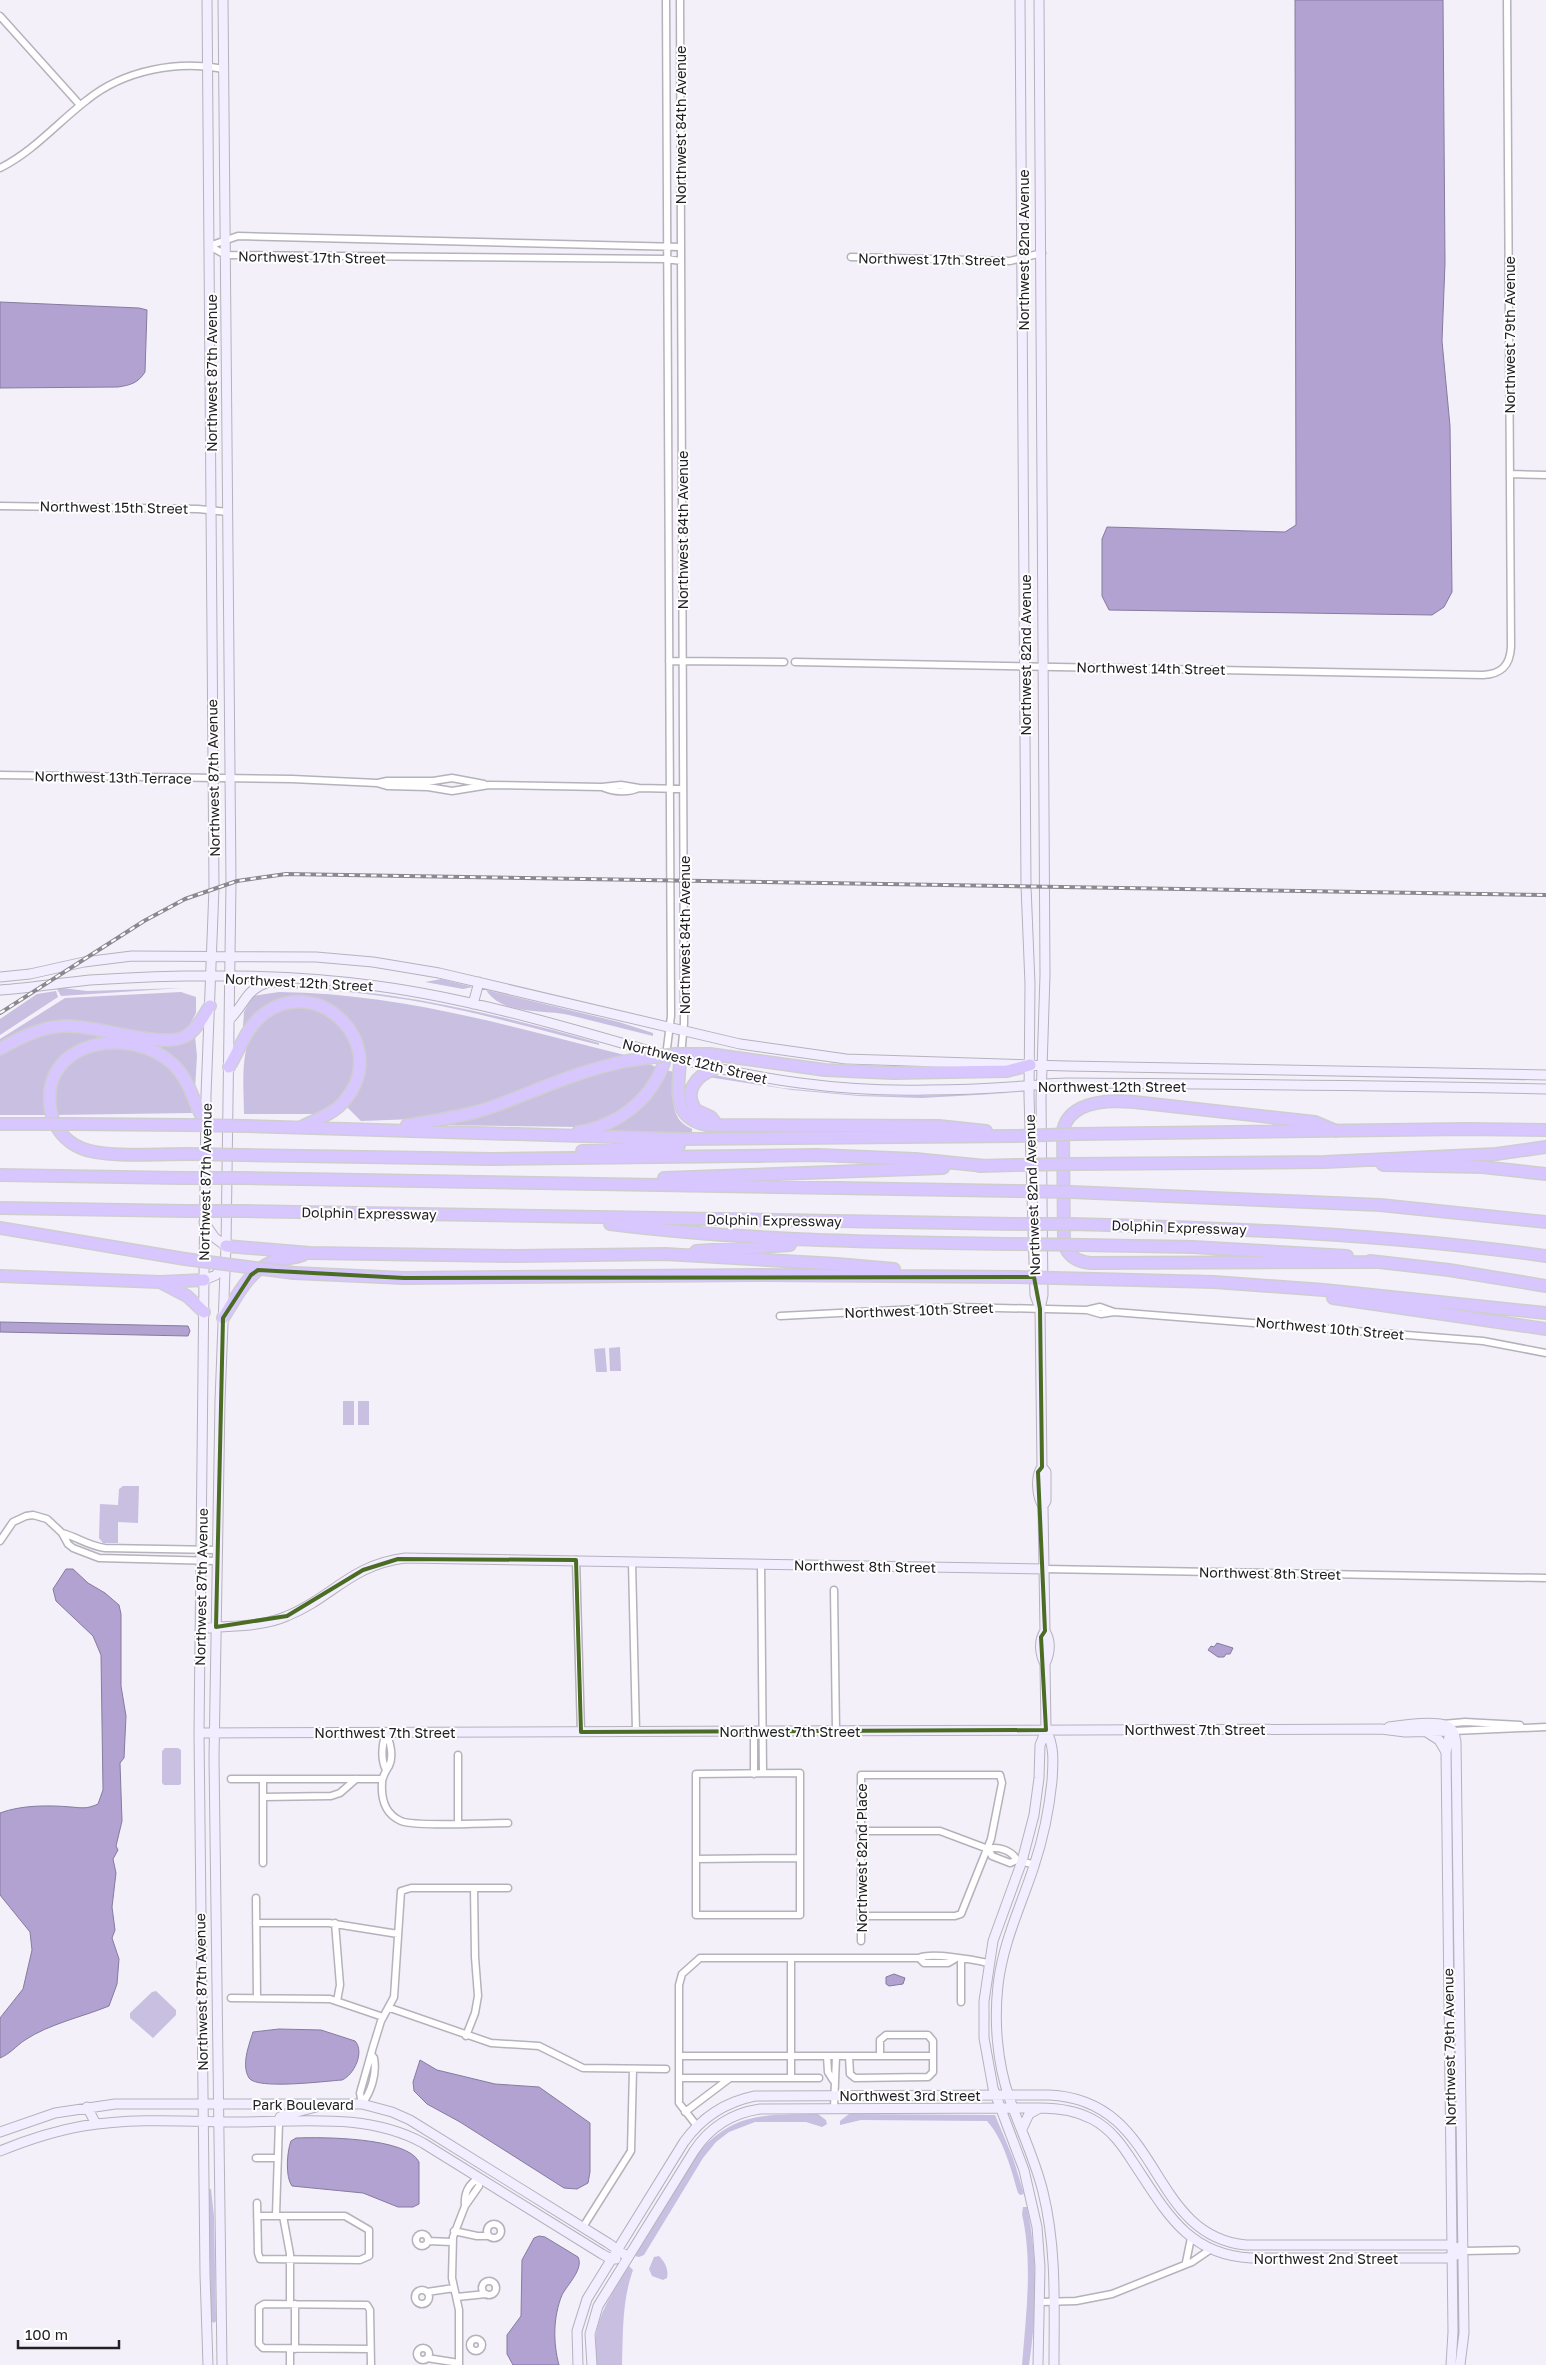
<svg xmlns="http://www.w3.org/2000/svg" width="1546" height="2365" viewBox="0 0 1546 2365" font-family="'Golos Text',sans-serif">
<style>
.green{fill:#c9bfe1}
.water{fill:#b1a2d2;stroke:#867b9e}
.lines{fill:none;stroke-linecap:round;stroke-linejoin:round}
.street-casing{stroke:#b5b2bb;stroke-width:9}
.secondary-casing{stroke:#b5b2bb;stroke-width:11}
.highway-casing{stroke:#cececf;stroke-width:14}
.street{stroke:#fff;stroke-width:6}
.secondary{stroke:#f3eeff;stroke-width:9}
.highway{stroke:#d8c6fe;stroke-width:11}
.rail-casing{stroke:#8b8990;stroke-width:4}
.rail{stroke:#fff;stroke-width:2;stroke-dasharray:5.5;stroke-linecap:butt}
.highway-bridge-casing{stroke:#cececf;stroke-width:14;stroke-linecap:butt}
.highway-bridge{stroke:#d8c6fe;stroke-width:11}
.marked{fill:none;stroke:#4b6c23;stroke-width:4;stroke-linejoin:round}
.labels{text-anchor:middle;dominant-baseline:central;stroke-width:4;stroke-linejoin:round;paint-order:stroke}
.street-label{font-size:14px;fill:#212124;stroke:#fff}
</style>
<rect width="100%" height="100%" fill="#f3f0fa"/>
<!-- green -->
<path class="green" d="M 441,979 L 473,987 L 463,989 L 425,982 Z
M 272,985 C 384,988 492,1012 599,1043 L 599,1045 C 527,1027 454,1005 381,996 C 340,990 300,988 259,988 Z
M 55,987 L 87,991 L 182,988 L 61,996 L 57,989 L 48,990 Z
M 486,990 L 619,1022 L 653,1033 L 653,1036 C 625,1029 597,1022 569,1015 C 543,1009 503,1016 486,990 Z
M 56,991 L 58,997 L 0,1035 L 0,1019 L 37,994 Z
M 181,992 L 196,997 L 196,1013 L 188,1028 L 189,1030 L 169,1038 L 94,1024 L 0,1044 L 0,1039 L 65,998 Z
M 279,992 C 399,993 513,1027 629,1056 L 570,1071 L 478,1107 L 415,1119 L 361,1121 L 346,1106 C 359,1091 360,1079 360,1060 C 360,1053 361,1044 359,1037 C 345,989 267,984 245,1026 L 243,1026 L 244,1012 L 253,996 Z
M 294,1006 L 319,1008 L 343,1025 L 356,1055 L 353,1077 L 340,1099 L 329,1108 L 315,1114 L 244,1114 C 244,1084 237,1034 268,1015 C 275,1011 286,1009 294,1006 Z
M 59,1030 L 111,1034 L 110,1039 L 96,1041 L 47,1083 L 45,1106 L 48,1115 L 0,1115 L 0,1052 L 17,1043 Z
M 195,1036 L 197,1056 L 195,1089 L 159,1049 L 162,1046 L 176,1046 Z
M 117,1046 C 128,1049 141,1050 151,1055 C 174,1066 187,1089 192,1113 L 55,1115 L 54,1086 L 65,1066 L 82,1054 Z
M 645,1062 L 658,1068 L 650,1082 L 632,1104 L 605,1121 L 578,1127 L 439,1125 L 592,1073 Z
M 666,1070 L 674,1072 C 673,1094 668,1119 692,1129 L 692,1132 L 601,1132 Z
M 714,1075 L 782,1088 L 858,1095 L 914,1096 L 1011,1093 L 922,1098 L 859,1096 L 792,1090 L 708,1077 Z
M 620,1347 L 621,1371 L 610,1371 L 609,1348 Z
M 605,1348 L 607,1372 L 596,1372 L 594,1349 Z
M 343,1401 L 354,1401 L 354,1425 L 343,1425 Z
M 358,1401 L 369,1401 L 369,1425 L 358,1425 Z
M 123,1486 L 139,1486 L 138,1523 L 118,1522 L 118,1543 L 103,1543 L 99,1538 L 100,1504 L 118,1505 L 119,1489 Z
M 165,1748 L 178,1748 L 181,1750 L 181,1784 L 179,1785 L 164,1785 L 162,1783 L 162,1751 Z
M 156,1991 L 176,2010 L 176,2015 L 153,2038 L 130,2018 L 130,2013 L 152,1992 Z
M 818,2114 L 826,2120 L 827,2124 L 822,2127 L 806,2122 L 755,2122 L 729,2132 L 716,2142 L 703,2158 L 644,2255 L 639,2257 L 635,2256 L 699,2152 C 735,2111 768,2115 818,2114 Z
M 849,2114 L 995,2115 L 1013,2158 L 1024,2194 L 1020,2195 L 1018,2193 C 1011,2169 1004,2140 987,2121 L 861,2120 L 840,2125 L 840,2121 Z
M 209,2189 L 211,2189 L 214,2216 L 216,2321 L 214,2323 L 211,2321 Z
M 1023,2207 L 1027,2207 C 1038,2259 1037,2313 1029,2365 L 1022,2365 C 1026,2315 1033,2263 1022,2214 Z
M 659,2256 C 665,2262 669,2270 667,2278 L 663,2280 L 652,2276 L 649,2269 L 654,2257 Z
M 629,2266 L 633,2270 C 622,2300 623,2334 622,2365 L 597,2365 C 588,2326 610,2297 629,2266 Z"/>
<!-- water -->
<path class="water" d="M 1295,0 L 1443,0 L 1445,263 L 1442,341 L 1450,426 L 1452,592 L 1444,607 L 1432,615 L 1109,610 L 1102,596 L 1102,539 L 1107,527 L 1285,532 L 1296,525 Z
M 0,302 L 139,308 L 147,310 L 145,372 C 138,383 131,385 118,387 L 0,388 Z
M 0,1322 L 188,1326 L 190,1331 L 188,1336 L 0,1332 Z
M 66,1569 L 73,1569 L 88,1583 L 105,1593 L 119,1605 L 121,1614 L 121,1686 L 126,1716 L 124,1758 L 120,1763 L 122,1821 L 116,1846 L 118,1850 L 113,1859 L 116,1873 L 112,1907 L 115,1930 L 112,1938 L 119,1959 L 117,1984 L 109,2006 C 82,2017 49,2024 25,2040 C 16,2046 10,2054 0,2058 L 0,2018 L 23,1989 L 32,1950 L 30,1932 L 0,1895 L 0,1813 C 21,1805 49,1805 71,1807 C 83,1808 87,1809 98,1804 L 103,1790 L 101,1655 L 93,1636 L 56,1601 L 53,1589 Z
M 1217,1643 L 1233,1648 L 1230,1654 L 1226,1654 L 1224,1657 L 1218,1657 L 1208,1650 L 1211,1646 L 1214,1647 Z
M 894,1974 L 905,1978 L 903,1984 L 889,1986 L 886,1984 L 886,1977 Z
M 279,2029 L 321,2030 L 355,2041 C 365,2052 354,2075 342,2080 C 326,2081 257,2090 249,2078 C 241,2065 249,2045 253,2032 Z
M 420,2060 L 437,2070 L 495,2084 L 539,2087 L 590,2123 L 590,2172 L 588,2183 L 577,2189 L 564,2188 L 460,2122 L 427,2104 L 414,2091 L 413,2082 Z
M 296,2138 C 321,2137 407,2137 419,2162 L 419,2204 L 413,2207 L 398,2207 L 363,2193 L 292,2186 C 285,2177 287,2151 291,2141 Z
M 539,2236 L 545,2237 L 578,2257 C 584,2269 567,2285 562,2295 C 553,2317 553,2343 559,2365 L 513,2365 L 507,2354 L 507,2335 L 521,2316 L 522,2260 L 534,2238 Z"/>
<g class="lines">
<defs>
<path id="street" d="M 666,0 L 671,1016 L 666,1056
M 680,0 L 684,989 L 684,1023 L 681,1056
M 0,16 L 80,105
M 0,168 C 34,151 57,123 87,100 C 124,70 178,60 224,69
M 209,246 L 226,255 L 667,259 L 681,261
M 209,246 L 238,236 L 681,247
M 851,257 L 1010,261 L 1042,253
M 1510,474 L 1546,475
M 0,506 L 198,509 L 228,512
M 669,661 L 784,662
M 795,662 L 1483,675 C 1501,674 1510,666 1511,647 L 1507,0
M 0,775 L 292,779 L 377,783 L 387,786 L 428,787 L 452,791 L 489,785 L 602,787 L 621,785 L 639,788 L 683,789
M 378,783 L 387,781 L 433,781 L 452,778 L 484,784
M 602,787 C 614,792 628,793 639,788
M 1087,1310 L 1101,1314 L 1114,1312
M 780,1316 L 957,1307 L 1087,1310 L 1100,1307 L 1114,1312 L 1483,1341 L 1546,1353
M 62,1533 C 77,1537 89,1546 105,1548 L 218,1550
M 0,1541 L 13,1522 L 26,1516 L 33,1515 L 47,1519 L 62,1533 L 68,1544 L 73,1548 L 99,1558 L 217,1561
M 576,1560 L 581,1732
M 632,1562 L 636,1731
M 761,1564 L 763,1773
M 1044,1569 L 1546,1578
M 834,1590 L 836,1730
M 1443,1724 L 1465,1722 L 1520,1725
M 1453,1731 L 1546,1727
M 386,1732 C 390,1742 394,1756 389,1766 C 386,1771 382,1776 382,1783 C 381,1799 385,1814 401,1821 C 414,1827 488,1823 508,1823
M 386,1770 C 380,1758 382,1745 386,1732
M 800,1773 L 800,1915 L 696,1915 L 696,1774 Z
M 754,1774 L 754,1731
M 231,1779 L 382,1779
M 263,1779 L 263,1863
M 263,1797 L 331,1796 L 340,1793 L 356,1779
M 458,1823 L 458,1755
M 860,1831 L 940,1831 L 988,1849
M 696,1859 L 800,1858
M 1017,1860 L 1010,1863 L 992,1856 L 988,1849 C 998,1846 1011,1850 1017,1860 L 1035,1865
M 256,1898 L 257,1998
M 861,1916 L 955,1916 L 961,1914 L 991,1839 L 1002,1783 L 1000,1775 L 861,1775 L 861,1941
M 256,1923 L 329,1923 L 398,1934
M 335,1923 L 340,1985 L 337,2001
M 791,1958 L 791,2077
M 919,1958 L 924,1963 L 948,1963 L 955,1959
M 231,1998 L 330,1999 L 383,2017
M 961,2002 L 961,1959
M 390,2008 L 491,2043 L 539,2046 L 583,2068 L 666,2069
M 466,2036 L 475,2013 L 478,1996 L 475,1957 L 474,1888
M 371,2054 L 374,2058 C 377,2074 371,2092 362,2104 L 360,2093 L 373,2047 L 381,2021 L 394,1997 L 401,1891 L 411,1888 L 508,1888
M 679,2056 L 933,2056 L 933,2041 L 928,2035 L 886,2035 L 880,2040 L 880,2056
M 827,2056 L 828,2072 L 833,2080
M 849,2056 L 850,2074 L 855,2078 L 928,2077 L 933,2072 L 933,2056
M 679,2078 L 730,2078 L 685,2112
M 730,2078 L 819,2078
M 834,2108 L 836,2056
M 697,2126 L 679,2103 L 679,1985 L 682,1974 L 700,1958 L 919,1958 C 930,1952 975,1960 988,1963
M 256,2158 L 278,2158
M 257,2203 L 258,2253 L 260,2259 L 360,2260 L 369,2256 L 369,2230 L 345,2216 L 257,2216
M 276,2215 L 279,2122
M 283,2216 L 290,2254 L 290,2304
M487 2231a7 7 0 1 1 14 0a7 7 0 1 1-14 0Z
M 583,2227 L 631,2151 L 633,2069
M 454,2231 L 477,2236 L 489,2236
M416 2240a6 6 0 1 1 12 0a6 6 0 1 1-12 0Z
M 428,2241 L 452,2242
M 1463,2251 L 1516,2250
M 1186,2262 L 1191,2238
M482 2288a7 7 0 1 1 14 0a7 7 0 1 1-14 0Z
M415 2297a7 7 0 1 1 14 0a7 7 0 1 1-14 0Z
M 427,2292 L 454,2288
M 457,2297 L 486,2294
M 1041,2302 L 1076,2301 L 1112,2294 L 1192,2262 L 1211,2249
M470 2345a6 6 0 1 1 12 0a6 6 0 1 1-12 0Z
M417 2354a6 6 0 1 1 12 0a6 6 0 1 1-12 0Z
M 295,2349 L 295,2304
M 370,2349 L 263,2348 L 259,2344 L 259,2307 L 264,2304 L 367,2305 L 370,2310 L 371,2365
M 427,2358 L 459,2363
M 290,2365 L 290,2349
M 459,2365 L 459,2310 L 452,2278 L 453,2237 L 465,2206 L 479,2186 L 480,2178 C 468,2183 464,2194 465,2206"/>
<path id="secondary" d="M 207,0 L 214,888 L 206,1095 L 199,1733 L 205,2274 L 208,2365
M 1020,0 L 1026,886 L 1030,984 L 1029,1096 L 1035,1295 L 1040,1309
M 1039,0 L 1045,975 L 1041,1099 L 1043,1295 L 1040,1309 L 1042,1467
M 0,977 L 30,974 L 84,962 L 132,956 L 316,957 L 373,962 L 439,973 L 740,1044 L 846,1059 L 1067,1066 L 1546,1075
M 0,990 C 30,988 60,983 90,980 C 182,974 286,973 377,986 C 474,999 569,1028 663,1055
M 473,1004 L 479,982
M 229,1020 C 248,1001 243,991 271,981
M 675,1058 C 761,1080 838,1092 927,1090 C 955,1090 983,1089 1010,1087 C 1029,1086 1049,1083 1067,1083 C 1227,1084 1386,1085 1546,1089
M 204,1222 L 215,1238 L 226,1246
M 204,1280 L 216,1275 L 224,1264
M 1043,1506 L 1046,1501 L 1046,1472 L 1042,1467 C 1035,1476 1037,1497 1043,1506 L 1045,1631
M 200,1629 C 228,1625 260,1628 287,1616 C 332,1598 350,1565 405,1558 L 1044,1569
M 1389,1727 C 1402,1725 1435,1720 1447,1726 C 1454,1729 1455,1736 1456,1742 L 1464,2333 L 1460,2365
M 1046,1730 C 1055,1747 1053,1763 1052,1781 C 1049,1810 1043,1839 1034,1866 C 1021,1906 1003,1942 998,1985 C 994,2021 997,2062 1009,2097 C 1020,2129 1035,2159 1043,2192 C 1057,2249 1054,2307 1054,2365
M 199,1733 L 1381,1729 L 1405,1732 L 1453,1731
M 1428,1733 L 1439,1740 L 1446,1752
M 87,2107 L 96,2124
M 279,2122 L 280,2117 L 285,2115 L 324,2105
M 1022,2129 L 1029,2114 L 1038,2109
M 0,2132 L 55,2113 L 115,2104 L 362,2104 L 392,2112 L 410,2120 L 608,2243 L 628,2257
M 0,2151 C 27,2140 54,2131 83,2126 C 131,2118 182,2121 230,2122 C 296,2123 364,2111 423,2143 L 602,2254 L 611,2259 L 616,2259
M 222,2365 L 214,1758 L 220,1401 L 226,1246 L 231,883 L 223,0
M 578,2365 L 577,2331 L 587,2299 L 684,2142 C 702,2117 725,2102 755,2096 L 1049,2095 C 1164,2100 1146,2235 1246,2245 L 1452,2245 L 1463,2251
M 592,2365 L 590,2334 L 598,2306 L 694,2151 C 709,2128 732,2113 760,2109 L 1040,2108 C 1058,2108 1075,2110 1092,2119 C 1111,2129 1122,2145 1133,2162 C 1165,2210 1187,2255 1251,2258 L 1445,2258 L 1452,2257 L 1463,2251
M 1038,2365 L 1040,2267 L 1037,2227 L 1024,2170 L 993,2088 L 984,2038 L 984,2001 L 993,1941 L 1022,1861 L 1034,1815 L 1039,1778 L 1040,1745 L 1046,1730 L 1045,1664 C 1050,1653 1051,1641 1045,1631 C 1038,1641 1040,1654 1045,1664
M 1451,2365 L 1453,2332 L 1446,1752 L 1449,1737 L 1453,1731"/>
<path id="highway" d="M 0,1049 C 21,1037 44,1025 69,1026 C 97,1026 166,1049 186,1036 C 197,1030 203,1016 210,1006
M 710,1054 L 825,1070 L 893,1073 L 1007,1071 L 1030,1065
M 680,1060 C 679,1088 670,1117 706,1125 L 939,1126 L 986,1131
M 229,1067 C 239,1051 245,1031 259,1018 C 314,968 393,1044 345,1100 C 335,1113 318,1119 303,1126
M 715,1069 C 696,1075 683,1092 696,1110 L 711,1117 L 717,1125
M 0,1124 L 42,1124
M 71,1124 L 187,1125
M 407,1125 C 433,1121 460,1117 486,1109 C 535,1092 575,1071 627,1061
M 246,1126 L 681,1139 L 1015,1136
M 1336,1131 L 1315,1122 L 1134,1102 C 1111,1100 1070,1100 1063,1130 L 1064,1244 C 1068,1256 1078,1262 1091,1263 L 1376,1262
M 578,1132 C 620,1125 655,1097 666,1056
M 1077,1134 L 1466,1129 L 1546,1130
M 582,1151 L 679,1146
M 187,1154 C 161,1154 102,1158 81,1148 C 66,1142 54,1128 51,1112 C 37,1040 131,1024 174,1065 C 191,1082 194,1105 206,1125
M 244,1155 L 492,1159 L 818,1155 L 915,1159 L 985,1166
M 1070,1164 L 1324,1162 L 1496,1154 L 1546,1147
M 1383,1165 L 1482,1167 L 1546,1174
M 979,1166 L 1015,1165
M 0,1175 L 181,1178
M 245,1178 L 1015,1191
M 664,1178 L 943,1168
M 1071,1192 L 1380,1205 L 1546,1222
M 0,1208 L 186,1211
M 243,1211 L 1016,1224
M 610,1224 C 745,1241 880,1242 1016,1244
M 1071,1224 C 1230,1228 1388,1234 1546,1256
M 0,1228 L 185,1259
M 1084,1245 L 1193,1247 L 1347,1256
M 226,1246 L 310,1253 L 517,1256 L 665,1254 L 837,1264 L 894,1269
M 696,1251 L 790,1245
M 1370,1261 L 1449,1270 L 1546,1286
M 294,1273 L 404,1278 L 760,1275 L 1016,1277
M 0,1276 L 160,1282 L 204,1280
M 1055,1278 L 1214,1282 L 1324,1290 L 1546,1313
M 162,1283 L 187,1296 L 204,1312
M 1333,1298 L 1546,1329
M 223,1318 C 237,1297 247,1272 272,1262 C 282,1258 293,1259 303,1255"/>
</defs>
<!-- street casing -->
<use href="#street" class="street-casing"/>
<!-- secondary casing -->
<use href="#secondary" class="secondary-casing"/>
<!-- highway casing -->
<use href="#highway" class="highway-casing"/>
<!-- street -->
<use href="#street" class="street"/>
<!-- secondary -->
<use href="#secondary" class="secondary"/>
<!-- highway -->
<use href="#highway" class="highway"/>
<defs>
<path id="rail" d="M 0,1013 L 144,921 L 185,899 L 237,881 L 286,874 L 1546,895"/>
</defs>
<!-- rail casing -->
<use href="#rail" class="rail-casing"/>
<!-- rail -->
<use href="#rail" class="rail"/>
<defs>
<path id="highway-bridge" d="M 627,1061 L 675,1054 L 710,1054
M 42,1124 L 71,1124
M 187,1125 L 246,1126
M 1015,1136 L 1077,1134
M 187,1154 L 244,1155
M 1015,1165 L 1070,1164
M 181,1178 L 245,1178
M 1015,1191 L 1071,1192
M 186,1211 L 243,1211
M 1016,1224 L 1071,1224
M 1016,1244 L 1084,1245
M 185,1259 L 294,1273
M 1016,1277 L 1055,1278"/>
</defs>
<!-- highway-bridge casing -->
<use href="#highway-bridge" class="highway-bridge-casing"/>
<!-- highway-bridge -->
<use href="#highway-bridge" class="highway-bridge"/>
</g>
<!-- marked area -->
<path class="marked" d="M 258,1270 L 404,1278 L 1034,1277 L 1040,1309 L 1042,1467 L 1038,1472 L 1045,1631 L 1041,1637 L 1046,1730 L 581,1732 L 576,1560 L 398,1559 L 363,1570 L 287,1616 L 216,1627 L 223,1318 L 251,1275 Z"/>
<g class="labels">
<!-- street labels -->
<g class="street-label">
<text transform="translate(680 125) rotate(-90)">Northwest 84th Avenue</text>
<text transform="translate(1023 250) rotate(-90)">Northwest 82nd Avenue</text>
<text transform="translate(312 257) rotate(1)">Northwest 17th Street</text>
<text transform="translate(932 259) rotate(1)">Northwest 17th Street</text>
<text transform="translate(1509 335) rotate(-90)">Northwest 79th Avenue</text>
<text transform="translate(211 373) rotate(-90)">Northwest 87th Avenue</text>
<text transform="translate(114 507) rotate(1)">Northwest 15th Street</text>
<text transform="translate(682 530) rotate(-90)">Northwest 84th Avenue</text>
<text transform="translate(1025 655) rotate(-90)">Northwest 82nd Avenue</text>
<text transform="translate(1151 668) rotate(1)">Northwest 14th Street</text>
<text transform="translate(113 777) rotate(1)">Northwest 13th Terrace</text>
<text transform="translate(213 778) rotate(-91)">Northwest 87th Avenue</text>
<text transform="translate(684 935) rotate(-90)">Northwest 84th Avenue</text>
<text transform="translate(299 982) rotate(3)">Northwest 12th Street</text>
<text transform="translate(695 1061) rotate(14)">Northwest 12th Street</text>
<text x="1112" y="1086">Northwest 12th Street</text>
<text transform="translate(205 1182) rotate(-89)">Northwest 87th Avenue</text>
<text transform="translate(1032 1195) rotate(-92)">Northwest 82nd Avenue</text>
<text transform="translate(369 1213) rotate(1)">Dolphin Expressway</text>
<text transform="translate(774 1220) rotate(1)">Dolphin Expressway</text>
<text transform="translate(1179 1227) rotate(2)">Dolphin Expressway</text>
<text transform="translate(919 1310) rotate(-2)">Northwest 10th Street</text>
<text transform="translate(1330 1328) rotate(5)">Northwest 10th Street</text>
<text transform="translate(865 1566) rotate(1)">Northwest 8th Street</text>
<text transform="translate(1270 1573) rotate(1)">Northwest 8th Street</text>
<text transform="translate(201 1587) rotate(-89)">Northwest 87th Avenue</text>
<text x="1195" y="1729">Northwest 7th Street</text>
<text x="790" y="1731">Northwest 7th Street</text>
<text x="385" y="1732">Northwest 7th Street</text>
<text transform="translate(861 1858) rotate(-90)">Northwest 82nd Place</text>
<text transform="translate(201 1992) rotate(-91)">Northwest 87th Avenue</text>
<text transform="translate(1449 2047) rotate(-91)">Northwest 79th Avenue</text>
<text x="910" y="2095">Northwest 3rd Street</text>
<text x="303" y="2104">Park Boulevard</text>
<text x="1326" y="2258">Northwest 2nd Street</text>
</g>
</g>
<!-- scale -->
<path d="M18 2340v8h101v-8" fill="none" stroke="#212124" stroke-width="2.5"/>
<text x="25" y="2340" font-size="15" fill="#212124" stroke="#ffffff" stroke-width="4" paint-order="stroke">100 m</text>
</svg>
